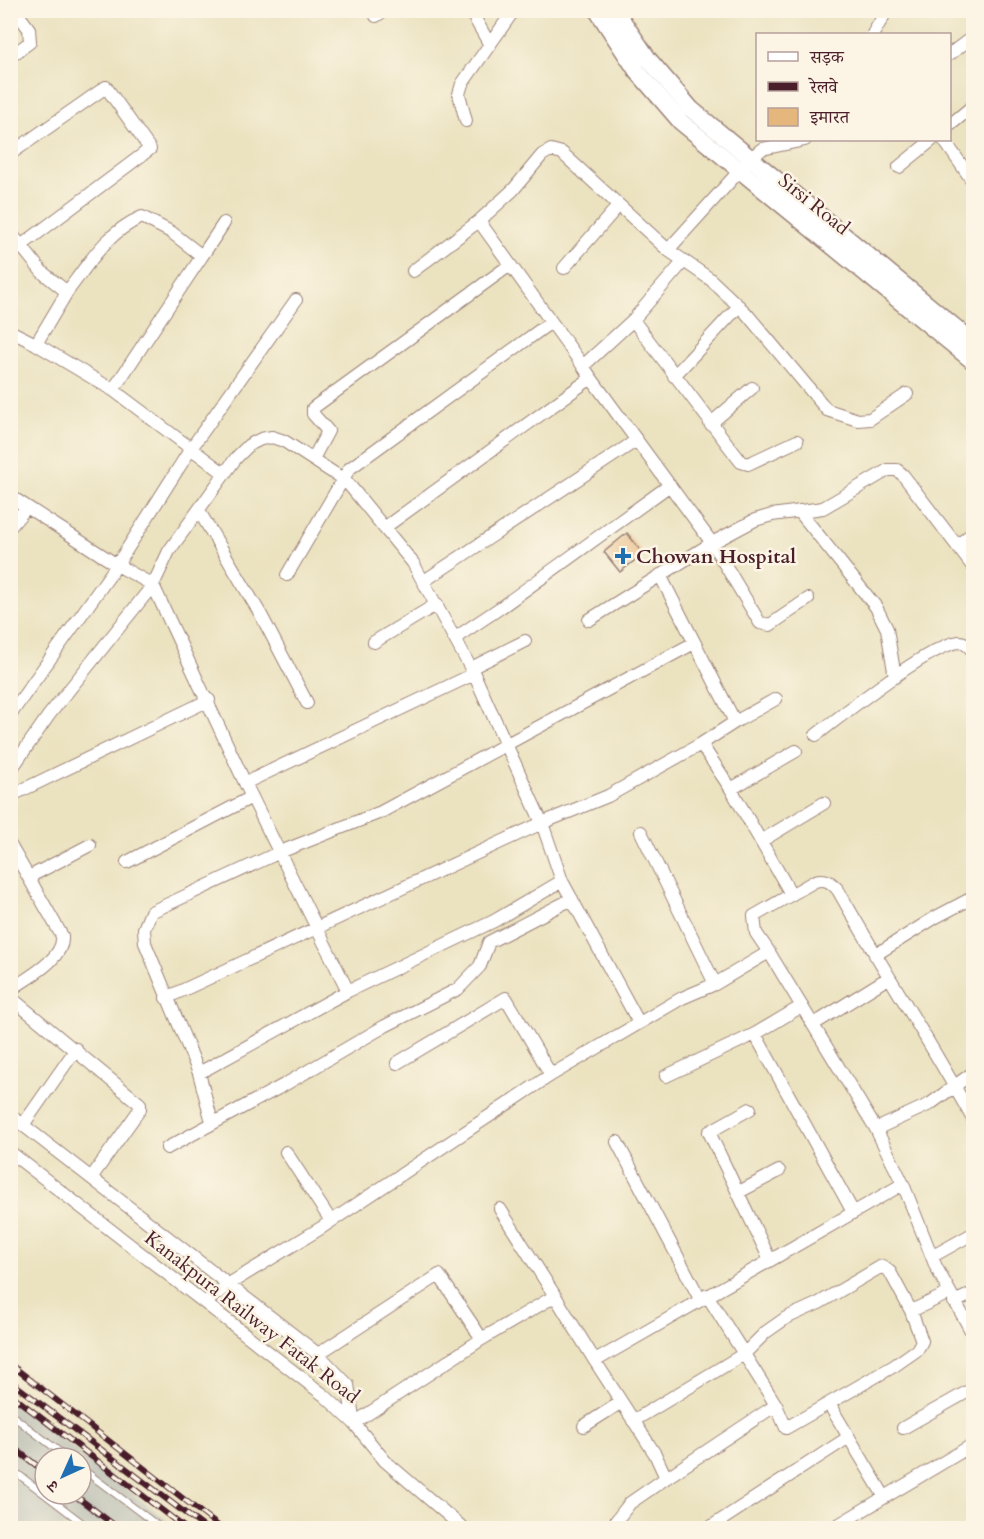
<svg xmlns="http://www.w3.org/2000/svg" width="984" height="1539" viewBox="0 0 984 1539" font-family="Cardo,'Noto Serif Devanagari',serif">
<style>
.industrial{fill:#c3c6b9;fill-rule:evenodd}
.building{fill:#e5b77c}
.lines{fill:none;stroke-linecap:round;stroke-linejoin:round}
.lane-casing{stroke:#9a8076;stroke-width:8}
.street-casing{stroke:#9a8076;stroke-width:14}
.secondary-casing{stroke:#9a8076;stroke-width:19}
.lane{stroke:#fff;stroke-width:6}
.street{stroke:#fff;stroke-width:12}
.secondary{stroke:#fff;stroke-width:16}
.rail-casing{stroke:#4a1f2b;stroke-width:6}
.rail{stroke:#fcf5e5;stroke-width:4;stroke-dasharray:11;stroke-linecap:butt}
.poi-dot{fill:#1f6fb2;stroke:#fcf5e5;stroke-width:2}
.labels{text-anchor:middle;dominant-baseline:central;stroke-width:5;stroke-linejoin:round;paint-order:stroke}
.street-label{font-size:20px;fill:#4a1f2b;stroke:#fcf5e5}
.poi-label{font-size:20px;font-weight:bold;fill:#4a1f2b;stroke:#fcf5e5;text-anchor:start}
</style>
<rect width="100%" height="100%" fill="#fcf5e5"/>
<filter id="ink" filterUnits="userSpaceOnUse"><feTurbulence type="fractalNoise" baseFrequency=".0167" numOctaves="2"/><feDisplacementMap in="SourceGraphic" scale="12" xChannelSelector="R" yChannelSelector="G"/><feConvolveMatrix kernelMatrix="1 2 1 2 8 2 1 2 1" color-interpolation-filters="sRGB"/></filter>
<filter id="wash" filterUnits="userSpaceOnUse"><feTurbulence type="fractalNoise" baseFrequency=".008" numOctaves="4" result="noise"/><feDisplacementMap in="SourceGraphic" scale="24" xChannelSelector="R" yChannelSelector="G"/><feGaussianBlur stdDeviation="1.35" result="paint"/><feColorMatrix in="noise" values="0 0 0 0 0 0 0 0 0 0 0 0 0 0 0 0 0 1.4 0 .05"/><feComposite in="paint" operator="in"/></filter>
<g filter="url(#wash)">
<rect width="100%" height="100%" fill="#ebe2c0"/>
<!-- industrial -->
<path class="industrial" d="M 10,1400 L 104,1471 L 177,1528 L 11,1528 ZM 45,1458 L 81,1458 L 81,1494 L 45,1494 Z"/>
<g id="blocks">
<!-- building -->
<path class="building" d="M 627,533 L 643,554 L 620,572 L 604,552 Z"/>
</g>
</g>
<g filter="url(#ink)">
<use href="#blocks" fill-opacity="0" stroke="#9a8076" stroke-width="1.5"/>
<g class="lines">
<defs>
<path id="lane" d="M 10,1414 L 68,1458
M 10,1468 L 89,1528
M 81,1468 L 161,1528"/>
<path id="street" d="M 470,10 L 490,45
M 376,16 L 385,10
M 873,34 L 887,10
M 950,54 L 974,36
M 10,57 L 30,42 L 29,29 L 15,10
M 466,121 L 459,94 L 462,84 L 514,10
M 950,125 L 974,105
M 944,140 L 974,183
M 10,154 L 106,87 L 150,149 L 10,254
M 899,167 L 932,140
M 479,221 L 583,366
M 10,232 L 42,272 L 67,292 L 36,344 L 113,390 L 225,474
M 202,256 L 224,223
M 684,261 L 710,279 L 746,313 L 827,410 L 858,420 L 870,419 L 907,394
M 564,268 L 619,205
M 413,271 L 479,221 L 513,190 L 542,155 L 551,150 L 562,153 L 668,250 L 751,158 L 762,149 L 805,140
M 67,292 C 89,263 107,232 142,217 L 171,232 L 202,256 L 113,390
M 633,320 L 741,462 L 748,464 L 797,441
M 10,331 L 36,344
M 674,376 L 739,306
M 710,424 L 752,388
M 313,459 L 328,431 L 313,414 L 313,408 L 510,265
M 10,496 L 27,507
M 199,511 L 261,615 L 307,703
M 799,511 L 876,607 L 887,629 L 895,677
M 10,527 L 27,507 L 117,565 L 153,585 L 245,783
M 384,528 L 591,378 L 583,366 L 633,320 L 684,261 L 668,250
M 957,546 L 974,532
M 287,575 L 349,469 L 551,322
M 660,575 L 735,722 L 701,744
M 424,581 L 637,440
M 808,599 L 770,625 L 760,623 L 712,543 L 755,520 L 772,515 L 823,508 L 888,470 L 897,470 L 903,475 L 974,568
M 589,620 L 712,543 L 591,378
M 455,638 L 500,608 L 670,485
M 374,642 L 437,604
M 471,668 L 525,641
M 10,715 L 117,565 L 190,450 L 296,300
M 735,722 L 776,699
M 816,735 C 844,714 929,645 959,642 C 966,642 969,647 974,652
M 10,771 L 49,715 L 153,585 L 169,551 L 236,458 L 249,445 L 261,439 L 272,437 L 284,441 L 346,481 L 413,563 L 474,674 L 542,823 L 562,881 L 639,1023
M 731,789 L 796,751
M 10,796 L 209,700
M 641,832 L 715,984
M 761,841 L 824,803
M 10,845 L 62,936 C 65,959 27,978 10,990
M 127,862 L 252,797
M 29,877 L 90,845
M 769,952 L 756,933 L 754,916 L 815,881 C 826,878 831,882 838,890 C 882,968 931,1043 974,1121
M 875,955 L 936,917 L 974,897
M 348,991 L 245,783 L 474,674
M 10,997 L 140,1104 L 140,1109 L 91,1178
M 166,998 L 542,823 L 608,796 L 701,744 L 731,789 L 791,894
M 814,1024 L 888,978
M 755,1034 L 853,1212
M 397,1063 L 506,998 L 551,1075
M 199,1073 L 348,991 L 494,921 L 562,881
M 666,1076 L 755,1034 L 802,1006
M 750,1109 L 709,1132 L 770,1260
M 10,1115 L 318,1354 L 348,1385 L 354,1423
M 212,1122 L 199,1073 L 145,943 L 144,929 L 151,912 L 280,852 L 381,812 L 694,643
M 23,1125 L 76,1049
M 617,1142 L 700,1299
M 167,1148 L 284,1085 L 385,1026 L 458,989 L 480,966 L 489,942 L 572,899
M 10,1152 L 325,1396 L 354,1423 L 385,1461 L 463,1528
M 286,1152 L 331,1221
M 903,1184 L 936,1267 L 974,1336
M 739,1192 L 779,1171
M 500,1209 L 555,1296
M 933,1256 L 974,1233
M 707,1295 L 776,1405
M 206,1302 L 229,1284 L 321,1228 L 551,1075 L 682,998 L 715,984 L 769,952 L 876,1129
M 954,1302 L 974,1293
M 318,1354 L 439,1275 L 482,1339
M 595,1361 L 655,1454 L 666,1478 L 776,1405 L 786,1428 L 894,1366 L 917,1350 L 922,1341 L 911,1311 L 949,1293
M 829,1404 L 884,1496
M 633,1421 L 744,1354 L 766,1332 L 786,1318 L 819,1303 L 882,1266 L 890,1272 L 911,1311
M 354,1423 L 482,1339 L 555,1296 L 595,1361 L 903,1184 L 876,1129 L 930,1104 L 974,1072
M 584,1426 L 620,1403
M 903,1428 L 974,1388
M 620,1528 L 616,1521 L 630,1503 L 666,1478
M 709,1528 L 849,1437
M 833,1528 L 974,1444"/>
<path id="secondary" d="M 597,10 L 637,71 L 681,122 L 974,362
M 615,10 L 649,60 L 691,109 L 974,343"/>
</defs>
<!-- lane casing -->
<use href="#lane" class="lane-casing"/>
<!-- street casing -->
<use href="#street" class="street-casing"/>
<!-- secondary casing -->
<use href="#secondary" class="secondary-casing"/>
<!-- lane -->
<use href="#lane" class="lane"/>
<!-- street -->
<use href="#street" class="street"/>
<!-- secondary -->
<use href="#secondary" class="secondary"/>
<defs>
<path id="rail" d="M 10,1364 L 221,1528
M 10,1381 L 205,1528
M 10,1394 L 185,1528
M 10,1445 L 45,1472
M 73,1494 L 118,1528"/>
</defs>
<!-- rail casing -->
<use href="#rail" class="rail-casing"/>
<!-- rail -->
<use href="#rail" class="rail"/>
</g>
</g>
<!-- markers -->
<path class="poi-dot" d="M620 547h6v6h6v6h-6v6h-6v-6h-6v-6h6z"/>
<g class="labels">
<!-- street labels -->
<g class="street-label">
<text transform="translate(814 204) rotate(39)">Sirsi Road</text>
<text transform="translate(252 1317) rotate(38)">Kanakpura Railway Fatak Road</text>
</g>
<!-- poi labels -->
<g class="poi-label">
<text x="636" y="556">Chowan Hospital</text>
</g>
</g>
<!-- margin -->
<rect width="984" height="1539" fill="none" stroke="#fcf5e5" stroke-width="36"/>
<!-- legend -->
<rect x="756" y="33" width="195" height="108" fill="#fcf5e5" stroke="#b59f9b" stroke-width="1.5"/>
<rect x="768" y="52" width="30" height="9" fill="#ffffff" stroke="#b59f9b" stroke-width="1.5"/>
<text x="810" y="63" font-size="18" fill="#4a1f2b">सड़क</text>
<rect x="768" y="82" width="30" height="9" fill="#4a1f2b" stroke="#b59f9b" stroke-width="1.5"/>
<text x="810" y="93" font-size="18" fill="#4a1f2b">रेलवे</text>
<rect x="768" y="108" width="30" height="18" fill="#e5b77c" stroke="#b59f9b" stroke-width="1.5"/>
<text x="810" y="123" font-size="18" fill="#4a1f2b">इमारत</text>
<!-- north arrow -->
<g transform="translate(63 1476) rotate(225)"><circle r="28" fill="#fcf5e5" stroke="#b59f9b" stroke-width="1.5"/>
<path d="M0-4.5L10 22L0 15L-10 22Z" fill="#1f6fb2"/>
<text y="-9" font-size="16" font-weight="bold" text-anchor="middle" fill="#4a1f2b">उ</text>
</g>
</svg>
